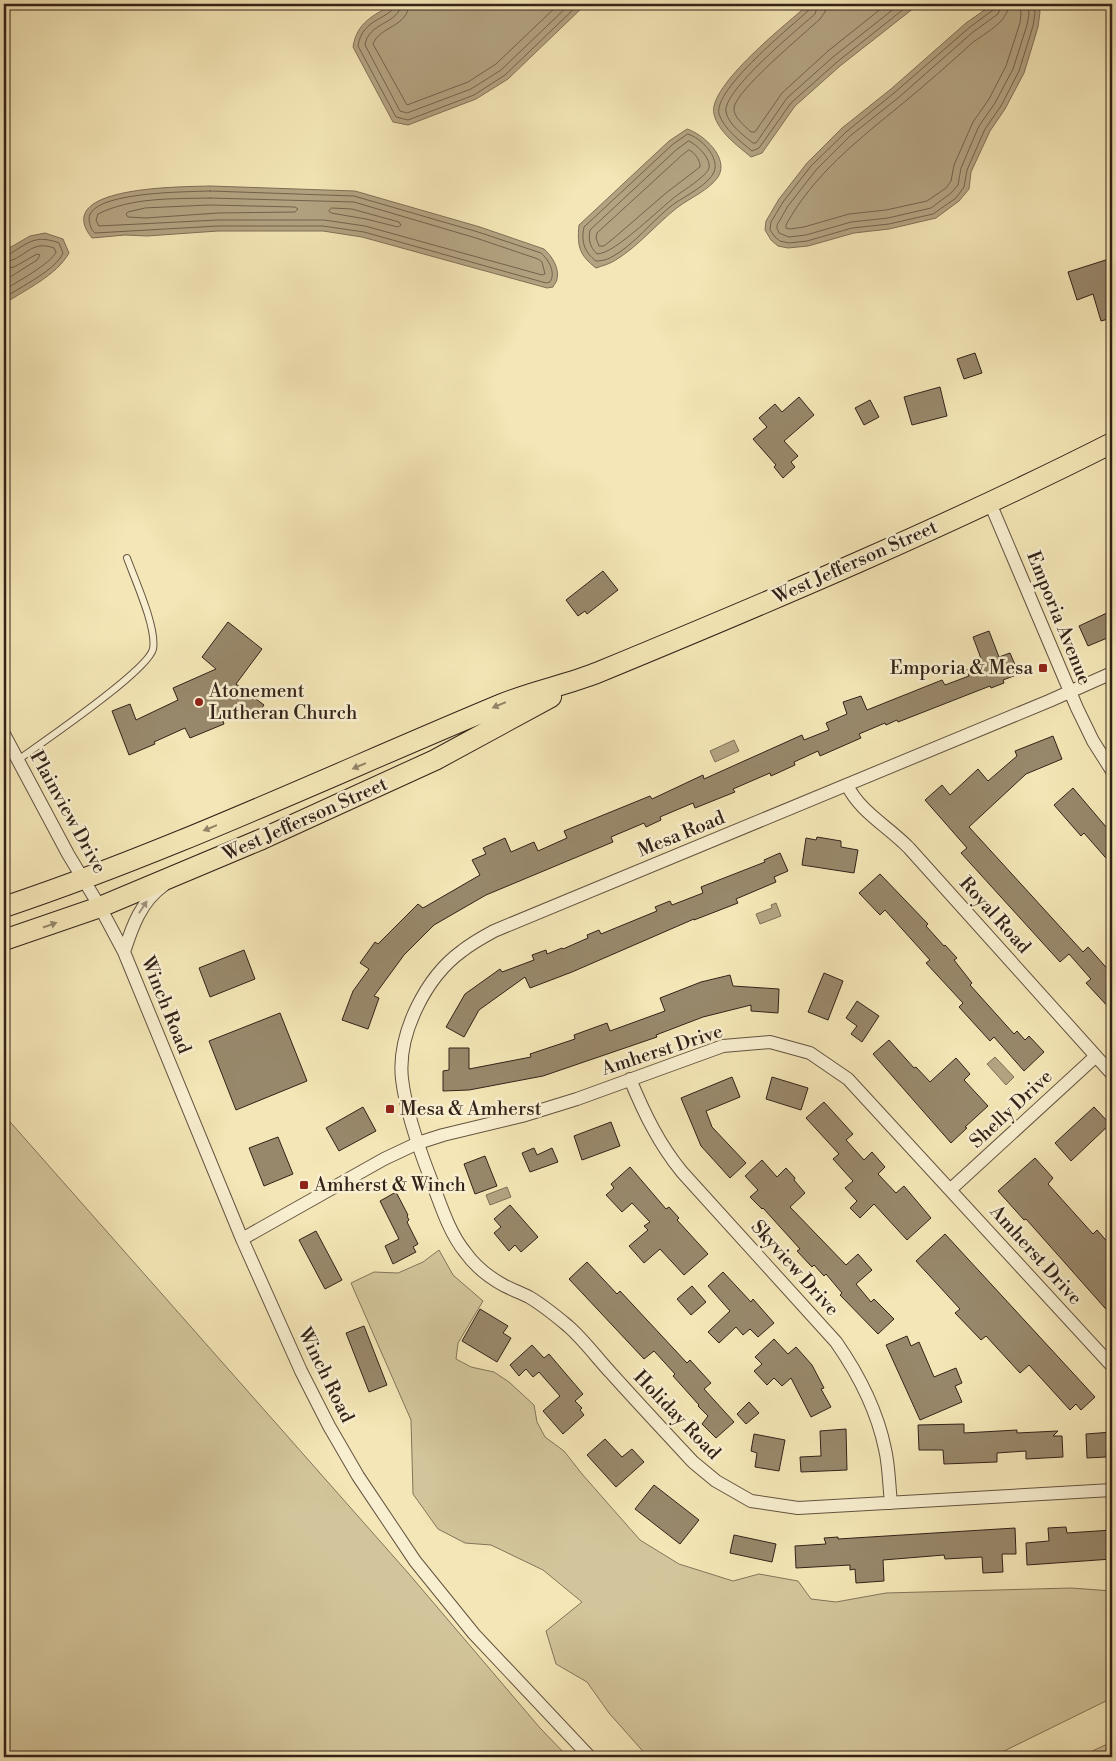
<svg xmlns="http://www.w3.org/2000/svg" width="1116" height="1761" viewBox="0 0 1116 1761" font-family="'Libre Bodoni',serif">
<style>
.green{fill:#d3c59b;stroke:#84745a}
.water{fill:#b3a381;stroke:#806f57}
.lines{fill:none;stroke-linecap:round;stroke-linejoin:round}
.shore{stroke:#74624d;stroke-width:1}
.building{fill:#98886b;stroke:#342219}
.lane-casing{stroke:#645340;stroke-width:8}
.street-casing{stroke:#645340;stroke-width:14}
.primary-casing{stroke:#342219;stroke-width:22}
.lane{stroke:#f8efd0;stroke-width:6}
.street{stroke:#f8efd0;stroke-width:12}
.primary{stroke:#f4e6b6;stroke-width:20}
.oneway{fill:#948468}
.oneway2{fill:#a0937e}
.poi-dot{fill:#8f2418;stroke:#f8efd0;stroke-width:2}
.labels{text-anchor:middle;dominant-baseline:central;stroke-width:5;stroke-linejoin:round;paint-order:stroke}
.street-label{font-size:19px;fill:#342219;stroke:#f8efd0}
.poi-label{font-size:19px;fill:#342219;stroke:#f8efd0;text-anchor:start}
</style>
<rect width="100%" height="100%" fill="#f4e6b6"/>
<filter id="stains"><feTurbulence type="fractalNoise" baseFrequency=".004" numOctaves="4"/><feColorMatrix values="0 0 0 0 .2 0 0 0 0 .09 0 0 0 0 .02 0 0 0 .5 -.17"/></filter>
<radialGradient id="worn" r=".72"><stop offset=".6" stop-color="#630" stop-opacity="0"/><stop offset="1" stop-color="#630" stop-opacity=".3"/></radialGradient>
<!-- green -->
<path class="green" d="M 4,1115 L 409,1574 L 540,1728 L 568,1757 L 4,1757 Z
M 439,1250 L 453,1275 L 483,1301 L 458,1343 L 456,1359 L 471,1367 L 494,1372 L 509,1382 L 534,1405 L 537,1422 L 545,1437 L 564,1451 L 582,1474 L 640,1540 L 679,1564 L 733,1581 L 759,1574 L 798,1581 L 811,1599 L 836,1602 L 886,1593 L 1071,1588 L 1112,1591 L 1112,1698 L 992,1757 L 648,1757 L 609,1713 L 587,1682 L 556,1664 L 546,1631 L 582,1602 L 543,1570 L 491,1545 L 465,1543 L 438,1529 L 413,1494 L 411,1420 L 351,1283 L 374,1272 L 398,1273 L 423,1262 Z
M 1112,1742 L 1112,1757 L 1079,1757 Z"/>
<!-- water -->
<path class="water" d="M 393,4 L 586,4 L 508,79 L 476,99 L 408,125 L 393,122 L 353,47 C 357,22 373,16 393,4 Z
M 809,4 L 919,4 L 840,66 L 795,106 L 762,153 L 751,157 C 738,146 718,132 714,114 C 707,86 789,22 809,4 Z
M 993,4 L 1038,4 L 1040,12 L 1038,27 L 1024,73 L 1005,109 L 990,131 L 971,172 L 969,189 L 959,201 L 936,218 L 889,229 L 854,233 L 808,246 L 788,248 L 778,246 L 771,240 L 765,230 L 766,221 L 779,199 L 807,163 L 842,128 L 891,89 L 966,23 Z
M 687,129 C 703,134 730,158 718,177 C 709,190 690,198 678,207 C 656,224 638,247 614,261 C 609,264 602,266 596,268 C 579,255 577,246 579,225 L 669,141 Z
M 210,186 L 355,191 L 480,227 L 544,249 C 551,255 560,268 557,279 C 557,282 554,284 553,287 L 547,288 L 362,237 L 323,231 L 218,231 L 147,236 L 125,235 L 92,238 C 49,185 186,187 210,186 Z
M 45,233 L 63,239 L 69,253 C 56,276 26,289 4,304 L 4,251 L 30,236 Z
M 734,740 L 739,751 L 715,762 L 710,751 Z
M 776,903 L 781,916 L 760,924 L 756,914 L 772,908 L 771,905 Z
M 995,1057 L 1014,1077 L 1006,1085 L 987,1064 Z
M 507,1187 L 511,1197 L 490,1205 L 486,1195 Z"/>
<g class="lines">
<!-- shore -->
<path class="shore" d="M 395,4 C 393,19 362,17 358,46 L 396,117 L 408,120 L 474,95 L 505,75 L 579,4
M 401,4 C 400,24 368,22 365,45 L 400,111 L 407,113 L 471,89 L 501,70 L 570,4
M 409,4 C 408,27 380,26 373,44 L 407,105 L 468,82 L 496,64 L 559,4
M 812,4 L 810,9 C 792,26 713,89 719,114 C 724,129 740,141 752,151 L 759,148 L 791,103 L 837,62 L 910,4
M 818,4 L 815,14 C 798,29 722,91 726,112 C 728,124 744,136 753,143 L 756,143 L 787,98 L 833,57 L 900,4
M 826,4 L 825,12 L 820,19 C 805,33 735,91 734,108 C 733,117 745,126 751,132 L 755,132 L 782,93 L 828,51 L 887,4
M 995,4 L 993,10 L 970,27 L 894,93 L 846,132 L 811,166 L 783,202 L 771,222 L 770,230 L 775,237 L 780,241 L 789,243 L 807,241 L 852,228 L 889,224 L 933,214 L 956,198 L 964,187 L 967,170 L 985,129 L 1001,106 L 1019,71 L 1033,26 L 1035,13 L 1033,4
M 1002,4 L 998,14 L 973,32 L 898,98 L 850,136 L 816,170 L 788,206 L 777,225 L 777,228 L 779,233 L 789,237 L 806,235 L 851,222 L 888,218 L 931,208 L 951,193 L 958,185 L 961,168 L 979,126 L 995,103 L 1013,69 L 1027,25 L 1029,14 L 1027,4
M 1009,4 C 1008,23 984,33 971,44 C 948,65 925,85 902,104 C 858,140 813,175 786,225 L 786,228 L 790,229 L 804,227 L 849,214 L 886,210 L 927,201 L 946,188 L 951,181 L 954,165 L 973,122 L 989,99 L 1006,66 L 1020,23 L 1021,14 L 1020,4
M 688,134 C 701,138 720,157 714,172 C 709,184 686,196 675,203 C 653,219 635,245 610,258 C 606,260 600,261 596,261 C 584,252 581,241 584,227 L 672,145 Z
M 689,141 C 697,145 711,158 709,168 C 708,174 689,187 683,191 C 663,204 616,254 597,254 C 590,247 588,240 590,230 L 676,150 Z
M 689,150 C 695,152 701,162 700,167 L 666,193 L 614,238 L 604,246 L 599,246 L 596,238 L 597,233 L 681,156 Z
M 210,191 L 354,196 L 478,232 L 541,253 C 549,260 556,273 550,282 L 546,283 L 364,232 L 323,226 L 218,226 L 95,233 C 91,230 90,225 89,219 C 89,191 190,192 210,191 Z
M 210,198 L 354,202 L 476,238 L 538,259 L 542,262 L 545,274 L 542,275 L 365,226 L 324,220 L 218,220 L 99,226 L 96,220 L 98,214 C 132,197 173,199 210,198 Z
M 210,205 L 295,207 L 298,209 L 295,212 L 218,213 L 146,218 L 128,217 L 126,214 L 128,212 L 145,208 Z
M 332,208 L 352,209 L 399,222 L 401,225 L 398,227 L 366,219 L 331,213 L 329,211 Z
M 4,255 L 8,255 C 28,243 35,234 59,243 L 63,253 C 56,270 20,287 4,298
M 4,262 C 25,260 30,239 54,248 L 56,252 C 52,263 15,283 4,290
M 4,269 L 14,267 L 37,254 L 40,255 L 37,260 L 4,281"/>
</g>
<!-- building -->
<path class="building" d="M 1112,258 L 1112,318 L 1101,321 L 1093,294 L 1077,300 L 1068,272 Z
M 975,353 L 982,373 L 964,379 L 957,359 Z
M 940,387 L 947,416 L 912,425 L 904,397 Z
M 799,397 L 814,415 L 784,441 L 798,456 L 791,462 L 795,467 L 783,478 L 774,467 L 776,465 L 753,439 L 767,427 L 759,418 L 775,404 L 782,412 Z
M 870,400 L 879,417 L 864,425 L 855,408 Z
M 603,571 L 618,590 L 587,614 L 585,611 L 578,616 L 566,600 Z
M 1109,612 L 1112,620 L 1112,636 L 1088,646 L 1079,626 Z
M 228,622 L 262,649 L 236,684 L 264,705 L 256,716 L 247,709 L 223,721 L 224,724 L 190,738 L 185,728 L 154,742 L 155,744 L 129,755 L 112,711 L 130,704 L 136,720 L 178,700 L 173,688 L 216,669 L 202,657 Z
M 989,631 L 999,657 L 1010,653 L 1019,674 L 1003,680 L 1004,683 L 991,688 L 990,686 L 898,722 L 897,720 L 886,725 L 885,723 L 859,734 L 861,738 L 820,756 L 818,751 L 794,762 L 795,765 L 771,776 L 770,773 L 733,789 L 735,792 L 695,808 L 693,803 L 660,817 L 661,820 L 646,827 L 644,823 L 611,837 L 613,842 L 486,895 L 434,925 L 404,955 L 374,996 L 379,998 L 368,1029 L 342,1020 L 353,991 L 369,969 L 360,963 L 375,942 L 378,944 L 418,904 L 423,908 L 480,875 L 472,860 L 486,854 L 483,848 L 505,838 L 511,852 L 534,842 L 538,851 L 567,838 L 564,831 L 650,796 L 652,799 L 703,775 L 704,779 L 802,735 L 804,740 L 829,730 L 826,723 L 847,714 L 843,702 L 861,696 L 867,710 L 942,680 L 945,685 L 969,676 L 966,670 L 983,664 L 973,637 Z
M 1053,736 L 1062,759 L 1026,774 L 969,827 L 1083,952 L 1088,947 L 1112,974 L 1112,1011 L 1086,983 L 1091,979 L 1069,954 L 1060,962 L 961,853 L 967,848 L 925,800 L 942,785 L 950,795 L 978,769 L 988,781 L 1017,756 L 1015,751 Z
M 1073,788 L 1112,834 L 1112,865 L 1084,833 L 1081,836 L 1054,805 Z
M 817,837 L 841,841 L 841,847 L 858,850 L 854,873 L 802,865 L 806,838 L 816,840 Z
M 780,853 L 788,871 L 774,877 L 776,882 L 736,899 L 738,903 L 694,920 L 694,919 L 572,972 L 530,988 L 525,977 L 479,1010 L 464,1037 L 446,1027 L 465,994 L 500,969 L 502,972 L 534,960 L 532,955 L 546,950 L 547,954 L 562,948 L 563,949 L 588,938 L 587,935 L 599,930 L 601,934 L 657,911 L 655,907 L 670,901 L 672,905 L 703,893 L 701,887 L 765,862 L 764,860 Z
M 880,874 L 928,924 L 926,926 L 944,946 L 945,945 L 957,958 L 954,960 L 972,983 L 970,985 L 1014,1034 L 1017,1031 L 1025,1040 L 1029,1036 L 1044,1052 L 1024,1071 L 994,1037 L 990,1041 L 959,1007 L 963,1003 L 926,963 L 930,960 L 885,910 L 880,915 L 859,893 Z
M 244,950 L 255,979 L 210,997 L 199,968 Z
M 824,973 L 843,981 L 828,1020 L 808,1012 Z
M 730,975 L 733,986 L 779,989 L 778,1013 L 751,1011 L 751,1005 L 703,1017 L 656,1035 L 657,1037 L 543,1076 L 469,1090 L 443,1091 L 443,1071 L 449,1070 L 449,1048 L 469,1048 L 469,1069 L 531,1057 L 530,1054 L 575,1039 L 574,1035 L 607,1023 L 610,1031 L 665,1011 L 660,998 L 701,982 Z
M 857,1001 L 879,1016 L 862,1042 L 851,1034 L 857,1026 L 846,1018 Z
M 280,1013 L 307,1081 L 236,1110 L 209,1041 Z
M 889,1040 L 914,1068 L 916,1067 L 930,1082 L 956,1058 L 970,1074 L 964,1080 L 988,1106 L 965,1127 L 967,1128 L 951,1143 L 873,1054 Z
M 732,1077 L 740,1097 L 706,1111 L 712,1127 L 746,1163 L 730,1178 L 701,1146 L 681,1098 Z
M 772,1077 L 808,1088 L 801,1110 L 766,1099 Z
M 824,1102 L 853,1134 L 846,1140 L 864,1160 L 872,1152 L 885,1167 L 878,1174 L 896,1193 L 904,1186 L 931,1218 L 907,1240 L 874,1204 L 860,1218 L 850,1208 L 857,1201 L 845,1188 L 853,1181 L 833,1159 L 839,1154 L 806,1118 Z
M 363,1107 L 376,1131 L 339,1151 L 326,1128 Z
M 1094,1107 L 1110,1124 L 1071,1161 L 1055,1143 Z
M 611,1122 L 620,1146 L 582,1160 L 574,1136 Z
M 278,1137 L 293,1174 L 264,1186 L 249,1148 Z
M 534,1148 L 537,1155 L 552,1148 L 558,1162 L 530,1172 L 522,1153 Z
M 485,1156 L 497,1186 L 475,1194 L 464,1164 Z
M 1035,1158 L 1053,1178 L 1048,1184 L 1093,1234 L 1097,1230 L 1112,1247 L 1112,1316 L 1026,1219 L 1024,1220 L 998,1191 Z
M 762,1160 L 777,1177 L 786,1168 L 795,1178 L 794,1180 L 805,1193 L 790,1207 L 846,1265 L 858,1254 L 872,1270 L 856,1284 L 871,1302 L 874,1299 L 894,1319 L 878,1334 L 840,1295 L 842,1293 L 826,1274 L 824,1276 L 814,1265 L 812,1267 L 797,1251 L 800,1249 L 763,1208 L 762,1209 L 750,1197 L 758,1190 L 745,1176 Z
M 630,1167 L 666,1209 L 669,1207 L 679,1218 L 677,1220 L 708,1254 L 684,1275 L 660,1249 L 644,1263 L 629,1246 L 648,1230 L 644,1226 L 650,1222 L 632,1203 L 622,1212 L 606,1195 L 614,1188 L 611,1184 Z
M 396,1192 L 408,1215 L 407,1216 L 409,1220 L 407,1222 L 418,1244 L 413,1247 L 416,1252 L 393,1264 L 385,1246 L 399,1239 L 380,1201 Z
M 510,1205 L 538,1237 L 521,1252 L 515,1245 L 509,1251 L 494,1233 L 501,1227 L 494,1219 Z
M 316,1231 L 342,1280 L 325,1289 L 299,1240 Z
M 945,1234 L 1095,1397 L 1081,1410 L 1076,1404 L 1070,1410 L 1029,1365 L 1020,1373 L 986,1336 L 981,1340 L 955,1313 L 960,1309 L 916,1261 Z
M 587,1262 L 617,1294 L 620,1291 L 687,1363 L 690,1360 L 711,1383 L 704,1389 L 734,1422 L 716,1438 L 702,1424 L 708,1416 L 698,1406 L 699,1405 L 673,1376 L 675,1374 L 654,1351 L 644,1359 L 569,1279 Z
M 723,1272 L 751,1302 L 753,1299 L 774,1323 L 758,1337 L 750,1329 L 743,1335 L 736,1327 L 719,1343 L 708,1332 L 730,1311 L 708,1286 Z
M 692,1286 L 706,1302 L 691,1315 L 677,1299 Z
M 480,1309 L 508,1326 L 503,1333 L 511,1338 L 497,1362 L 462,1341 Z
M 364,1326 L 387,1385 L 369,1392 L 346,1333 Z
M 907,1336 L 911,1346 L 919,1342 L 934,1377 L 956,1368 L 962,1383 L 955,1386 L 962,1402 L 920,1420 L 886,1345 Z
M 774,1339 L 788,1354 L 796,1347 L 812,1365 L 824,1388 L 821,1389 L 831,1407 L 811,1417 L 791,1378 L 782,1386 L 774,1378 L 767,1385 L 754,1371 L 762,1364 L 755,1357 Z
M 532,1345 L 544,1358 L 549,1354 L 583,1394 L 575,1401 L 582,1408 L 580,1410 L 584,1415 L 563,1434 L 543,1411 L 560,1396 L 539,1372 L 533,1377 L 526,1369 L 519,1376 L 510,1365 Z
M 749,1402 L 759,1413 L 746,1424 L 737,1414 Z
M 964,1424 L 964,1433 L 1017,1430 L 1017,1433 L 1058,1431 L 1053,1436 L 1062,1436 L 1063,1457 L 1026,1459 L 1026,1451 L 997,1453 L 997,1462 L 944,1464 L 943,1450 L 919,1450 L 918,1425 Z
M 846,1429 L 847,1470 L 801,1472 L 800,1457 L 821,1456 L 820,1431 Z
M 1112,1432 L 1112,1454 L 1106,1455 L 1106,1457 L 1087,1458 L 1086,1434 Z
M 754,1434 L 785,1440 L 779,1471 L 755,1467 L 757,1453 L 751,1451 Z
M 605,1439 L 622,1457 L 632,1449 L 644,1462 L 616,1487 L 587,1455 Z
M 654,1485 L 699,1520 L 680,1544 L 635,1509 Z
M 1066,1527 L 1067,1533 L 1112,1530 L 1112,1559 L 1027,1565 L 1026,1543 L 1049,1541 L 1048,1528 Z
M 1015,1528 L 1016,1554 L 1002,1554 L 1003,1572 L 983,1573 L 982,1557 L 945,1559 L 944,1555 L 883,1560 L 884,1581 L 856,1583 L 855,1569 L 850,1570 L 850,1565 L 796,1568 L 795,1546 L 826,1544 L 824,1538 L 838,1537 L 838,1539 Z
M 734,1535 L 776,1544 L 772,1562 L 730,1553 Z"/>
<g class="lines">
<defs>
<path id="lane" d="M 18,760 C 40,744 148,671 153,649 C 157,628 135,580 127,558"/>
<path id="street" d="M 990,503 L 1077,708 L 1093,741 L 1112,771
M 1112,673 L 1049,701 L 494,931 C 483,937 472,943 462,951 C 426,977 397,1034 402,1079 C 406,1112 418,1146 430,1177 C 440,1202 448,1231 465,1252 C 475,1266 490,1278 505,1286 C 513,1290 521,1293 529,1297 C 543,1305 556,1316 568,1326 C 584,1340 597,1358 611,1373 C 638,1403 666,1433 693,1462 L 716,1481 L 751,1501 L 798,1508 L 1112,1490
M 4,734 L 68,854 L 100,907 L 124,952 L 242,1239 L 301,1371 L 329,1426 L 358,1476 L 415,1561 L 474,1634 L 590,1757
M 847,785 C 860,812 889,827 909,848 L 1112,1074
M 124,952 C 132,927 141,901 164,885
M 630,1079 C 644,1113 659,1144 682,1172 L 836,1342 C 859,1375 877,1410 885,1449 C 889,1466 889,1485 891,1503
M 951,1189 L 1096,1056
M 242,1239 L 384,1159 L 418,1143 L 443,1135 L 522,1116 L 577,1099 L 723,1046 L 770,1042 L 810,1053 L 848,1079 L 1112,1366"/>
<path id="primary" d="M 4,907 C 174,850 336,773 502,704 C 533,691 567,685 599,672 C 771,601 946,527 1112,443
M 4,940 L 100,907 L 262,839 L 435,760 L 551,697"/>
</defs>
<!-- lane casing -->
<use href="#lane" class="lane-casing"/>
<!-- street casing -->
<use href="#street" class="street-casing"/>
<!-- primary casing -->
<use href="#primary" class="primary-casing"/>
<!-- lane -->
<use href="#lane" class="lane"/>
<!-- street -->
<use href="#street" class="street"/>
<!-- primary -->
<use href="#primary" class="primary"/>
</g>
<!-- one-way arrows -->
<defs><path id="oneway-solid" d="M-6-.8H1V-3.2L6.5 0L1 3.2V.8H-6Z" transform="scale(1.25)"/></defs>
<g class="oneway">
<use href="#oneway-solid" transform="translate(499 705) rotate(157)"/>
<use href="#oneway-solid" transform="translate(359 766) rotate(157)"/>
<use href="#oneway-solid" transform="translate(210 828) rotate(158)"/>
<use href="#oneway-solid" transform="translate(50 925) rotate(-19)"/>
</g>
<use class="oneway2" href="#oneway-solid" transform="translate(143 907) rotate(-57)"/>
<!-- markers -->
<g class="poi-dot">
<rect x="1038" y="663" width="10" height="10" rx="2.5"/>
<circle cx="199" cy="702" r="5"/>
<rect x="385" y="1104" width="10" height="10" rx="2.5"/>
<rect x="299" y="1180" width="10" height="10" rx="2.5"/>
</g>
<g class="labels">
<!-- street labels -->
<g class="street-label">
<text transform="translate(855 562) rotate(-24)">West Jefferson Street</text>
<text transform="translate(1059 618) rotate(68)">Emporia Avenue</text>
<text transform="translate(68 812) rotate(61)">Plainview Drive</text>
<text transform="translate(305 819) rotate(-24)">West Jefferson Street</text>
<text transform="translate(681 834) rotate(-22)">Mesa Road</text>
<text transform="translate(995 915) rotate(48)">Royal Road</text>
<text transform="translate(166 1005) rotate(68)">Winch Road</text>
<text transform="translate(662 1050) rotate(-18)">Amherst Drive</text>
<text transform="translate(1011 1109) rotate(-43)">Shelly Drive</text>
<text transform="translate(1036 1255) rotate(48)">Amherst Drive</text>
<text transform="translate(795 1268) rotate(48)">Skyview Drive</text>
<text transform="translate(326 1375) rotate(64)">Winch Road</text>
<text transform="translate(677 1415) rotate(46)">Holiday Road</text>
</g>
<!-- poi labels -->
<g class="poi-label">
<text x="1033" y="668" text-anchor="end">Emporia &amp; Mesa</text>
<text x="209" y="691">Atonement<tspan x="209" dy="22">Lutheran Church</tspan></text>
<text x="400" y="1109">Mesa &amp; Amherst</text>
<text x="314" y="1185">Amherst &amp; Winch</text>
</g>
</g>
<!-- margin -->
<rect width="1116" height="1761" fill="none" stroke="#f4e6b6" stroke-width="20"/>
<rect x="5" y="5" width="1106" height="1751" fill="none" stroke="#342219" stroke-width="2.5"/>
<rect x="10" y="10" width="1096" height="1741" fill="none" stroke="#342219"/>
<rect width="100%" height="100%" filter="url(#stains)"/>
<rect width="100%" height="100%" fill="url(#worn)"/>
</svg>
